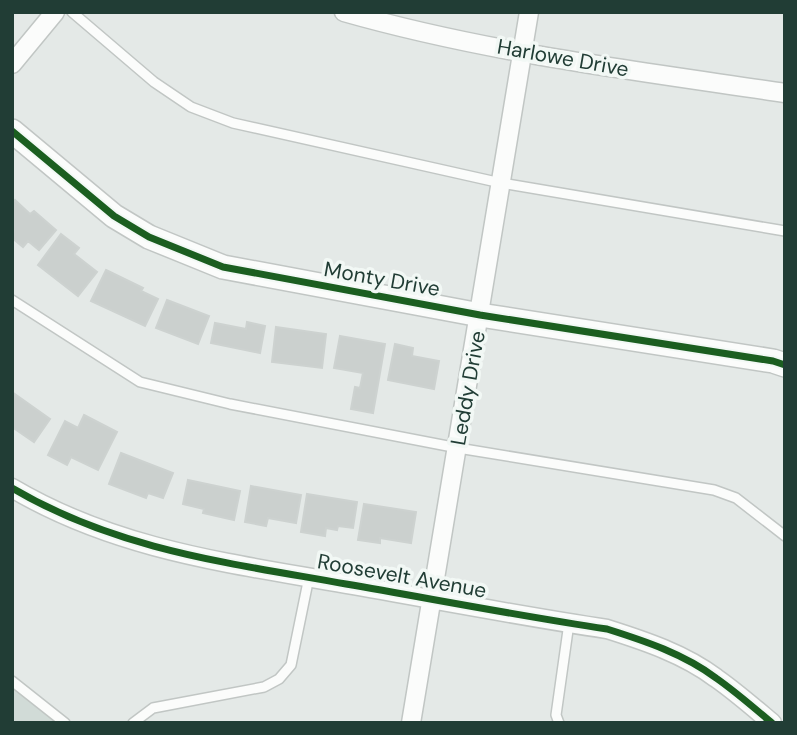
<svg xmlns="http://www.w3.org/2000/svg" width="797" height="735" viewBox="0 0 797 735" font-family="'DM Sans',sans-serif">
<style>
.built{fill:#d1dbd7}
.building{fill:#cbd0ce;stroke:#cdd2d0;stroke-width:2}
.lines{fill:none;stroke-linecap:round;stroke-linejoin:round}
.service-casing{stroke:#c1c6c4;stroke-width:12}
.minor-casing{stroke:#c1c6c4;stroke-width:21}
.tertiary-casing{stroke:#c1c6c4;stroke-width:26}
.service{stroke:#fbfcfb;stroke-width:9}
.minor{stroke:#fbfcfb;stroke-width:18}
.tertiary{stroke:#fbfcfb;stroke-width:23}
.cycleway-casing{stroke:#f2f8f5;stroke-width:11}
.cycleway{stroke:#1b5e20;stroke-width:7}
.labels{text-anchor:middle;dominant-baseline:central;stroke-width:7;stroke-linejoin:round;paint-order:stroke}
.street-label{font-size:21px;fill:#213d35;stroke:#f2f8f5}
</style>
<rect width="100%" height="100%" fill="#e4e9e7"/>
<!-- built -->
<path class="built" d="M 12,679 L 64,723 L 12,723 Z"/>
<!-- building -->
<path class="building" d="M 15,200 L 30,214 L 34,211 L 56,230 L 39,250 L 28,241 L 23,247 L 12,238 L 14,230 L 12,229 L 12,203 Z
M 61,234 L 79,248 L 74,254 L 97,272 L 78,296 L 38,265 Z
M 106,270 L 143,288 L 141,291 L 158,299 L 145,326 L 91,301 Z
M 167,300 L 209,316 L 198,344 L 156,328 Z
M 247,322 L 265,326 L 260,353 L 211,343 L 215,323 L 246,329 Z
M 276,327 L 326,334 L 322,368 L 272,362 Z
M 340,336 L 385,344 L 373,413 L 351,409 L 355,387 L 360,388 L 363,373 L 334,368 Z
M 395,344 L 413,348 L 412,356 L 439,361 L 434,389 L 388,380 Z
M 12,392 L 50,419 L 34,442 L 12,427 Z
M 84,415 L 117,432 L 98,470 L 71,457 L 67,465 L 48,455 L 65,421 L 78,428 Z
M 121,453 L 173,473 L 163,498 L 148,493 L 146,498 L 109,484 Z
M 188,480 L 240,491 L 234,520 L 203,513 L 204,509 L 183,504 Z
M 251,486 L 301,495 L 296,523 L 268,518 L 266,526 L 245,522 Z
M 307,494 L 357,502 L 353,528 L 338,526 L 337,530 L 326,528 L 325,536 L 301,532 Z
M 364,504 L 416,512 L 411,543 L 380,538 L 380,543 L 358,540 Z"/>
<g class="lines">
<defs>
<path id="service" d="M 72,12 L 154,82 L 191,107 L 233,123 L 501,183 L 785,231
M 12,300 L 140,382 L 230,404 L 458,448 L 714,490 L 736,498 L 785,536
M 12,681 L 65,723
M 133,723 L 153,708 L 264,687 L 279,679 L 291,665 L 309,577
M 559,723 L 556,715 L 569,623"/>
<path id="minor" d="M 344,12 C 488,53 637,71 785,93
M 12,64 L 55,12
M 12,488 C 117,550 229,563 346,584 C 433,599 520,616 607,629 C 645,641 684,654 716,678 C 736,692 753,707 772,723
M 411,723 L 529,12"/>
<path id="tertiary" d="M 12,131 L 114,216 L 149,237 L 223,267 L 480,315 L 773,361 L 785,365"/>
</defs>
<!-- service casing -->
<use href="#service" class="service-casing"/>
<!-- minor casing -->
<use href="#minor" class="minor-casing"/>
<!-- tertiary casing -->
<use href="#tertiary" class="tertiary-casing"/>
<!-- service -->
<use href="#service" class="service"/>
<!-- minor -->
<use href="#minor" class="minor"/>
<!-- tertiary -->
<use href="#tertiary" class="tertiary"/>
<defs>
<path id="cycleway" d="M 12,131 L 114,216 L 149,237 L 223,267 L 480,315 L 773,361 L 785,365
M 12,488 C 117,550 229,563 346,584 C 433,599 520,616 607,629 C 645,641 684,654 716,678 C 736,692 753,707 772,723"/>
</defs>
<!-- cycleway casing -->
<use href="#cycleway" class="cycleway-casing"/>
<!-- cycleway -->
<use href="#cycleway" class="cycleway"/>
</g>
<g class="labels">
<!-- street labels -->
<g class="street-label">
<text transform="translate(563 58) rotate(10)">Harlowe Drive</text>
<text transform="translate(382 279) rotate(10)">Monty Drive</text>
<text transform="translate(468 388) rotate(-80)">Leddy Drive</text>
<text transform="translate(402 576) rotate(10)">Roosevelt Avenue</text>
</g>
</g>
<!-- border -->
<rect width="797" height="735" fill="none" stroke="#213d35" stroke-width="28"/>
</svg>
